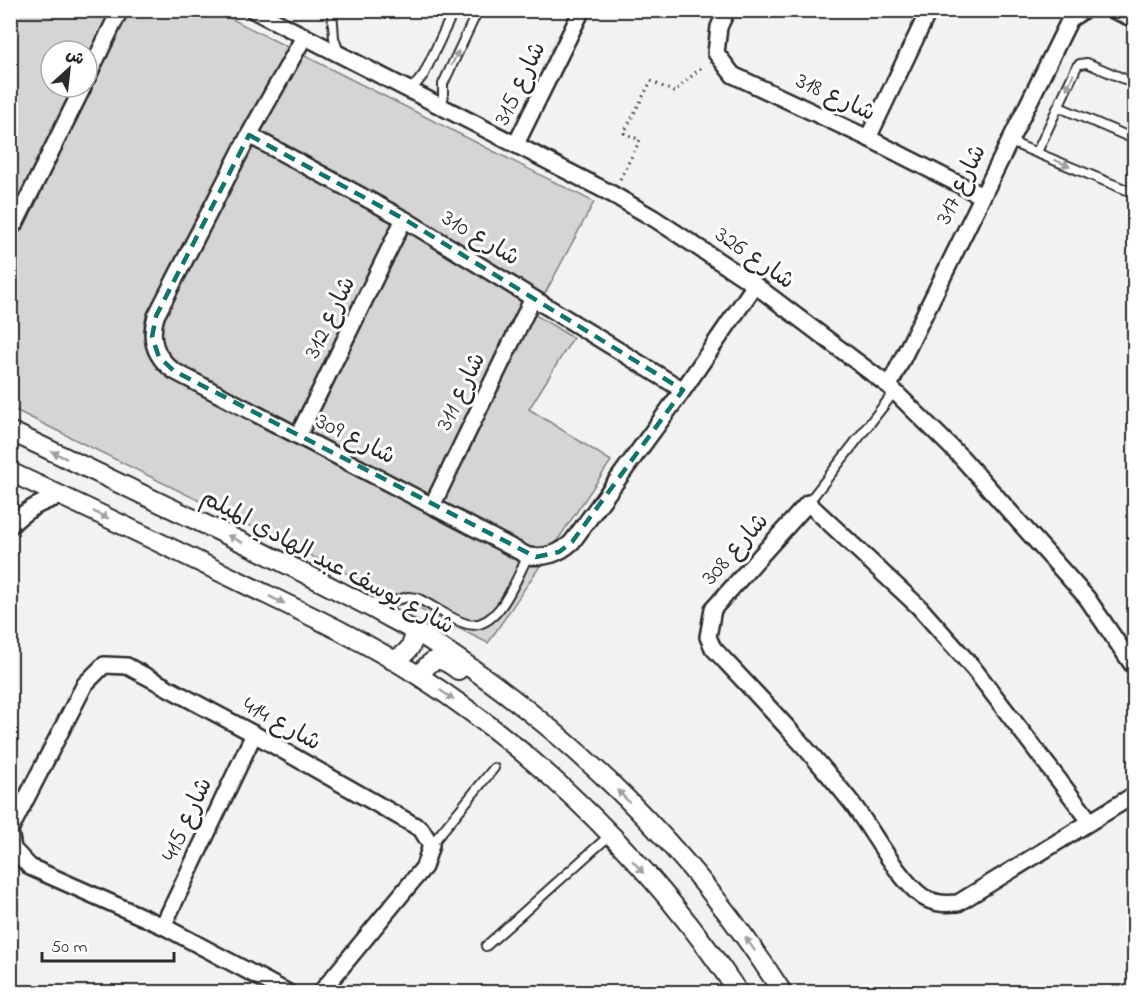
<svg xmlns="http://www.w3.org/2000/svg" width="1145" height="1003" viewBox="0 0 1145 1003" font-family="'Indie Flower','Playpen Sans Arabic',sans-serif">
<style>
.green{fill:#d5d5d5;stroke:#808080;stroke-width:1.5;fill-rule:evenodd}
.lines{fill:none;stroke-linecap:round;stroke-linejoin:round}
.service-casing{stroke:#2b2b2b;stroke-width:12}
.minor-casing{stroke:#2b2b2b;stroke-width:20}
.tertiary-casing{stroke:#2b2b2b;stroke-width:22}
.path{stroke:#2b2b2b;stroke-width:3;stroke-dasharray:1.5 4.5;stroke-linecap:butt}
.service{stroke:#fff;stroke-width:8}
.minor{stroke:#fff;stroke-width:15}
.tertiary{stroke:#fff;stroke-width:18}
.oneway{fill:#a0a0a0}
.marked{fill:none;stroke:#0f766e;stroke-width:4.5;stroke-dasharray:12 8;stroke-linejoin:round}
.labels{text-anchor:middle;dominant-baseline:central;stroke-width:6;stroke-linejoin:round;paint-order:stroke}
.street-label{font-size:24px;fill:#2b2b2b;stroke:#fff}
</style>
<rect width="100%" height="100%" fill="#f2f2f2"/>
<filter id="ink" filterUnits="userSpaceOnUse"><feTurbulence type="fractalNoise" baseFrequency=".0167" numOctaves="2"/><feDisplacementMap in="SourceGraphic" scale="12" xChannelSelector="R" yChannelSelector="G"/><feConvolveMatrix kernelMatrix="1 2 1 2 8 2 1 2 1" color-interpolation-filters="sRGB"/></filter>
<g filter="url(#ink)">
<!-- green -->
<path class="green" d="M 10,11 L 216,11 L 594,202 L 534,314 L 573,338 L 529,409 L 611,461 L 488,643 L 11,408 ZM 51,51 L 87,51 L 87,87 L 51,87 Z"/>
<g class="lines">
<defs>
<path id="service" d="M 332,10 L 334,38 L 339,53
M 408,90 L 417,83 L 424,74 L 454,10
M 443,107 L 443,84 L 478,10
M 1059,107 L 1134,139
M 1008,141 L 1134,193
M 1037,152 L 1077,66 L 1080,64 L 1087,63 L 1134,83
M 808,503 L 895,391
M 374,606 L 408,597 L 417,598 C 432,605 452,620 467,624 C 499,631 516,578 528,556
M 431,845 L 494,768
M 486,946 L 610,835"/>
<path id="minor" d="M 253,10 L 612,194 L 655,219 L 755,285 L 889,386 L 961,457 L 1087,598 L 1134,667
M 727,10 L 719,27 L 716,53 L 733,75 L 868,138 L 982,196
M 1113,10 L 1134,19
M 304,37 L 249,135 L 156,316 C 149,339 155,357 174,371 L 528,556 C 546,558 559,554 572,542 L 683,390 L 755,285
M 87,78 L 120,10
M 249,135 L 404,219 L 683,390
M 868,138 L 929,10
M 516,144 L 582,10
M 10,229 L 16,222 L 83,87
M 889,386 L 1070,19 L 1084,10
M 298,436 L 404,219
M 432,506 L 533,298
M 10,526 C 24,511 42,501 62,496
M 1090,821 L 974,669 L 919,607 L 808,503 L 713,609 L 708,637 L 713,648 C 760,698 808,748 851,802 C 871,828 897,878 923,897 C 934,904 945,904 958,903 L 1134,795
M 10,830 L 85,684 L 104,665 L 127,666 L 254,734 L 421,829 L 431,845 L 424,867 L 321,992
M 10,831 L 13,849 L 30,867 L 163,926 L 287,992
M 163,926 L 254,734"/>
<path id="tertiary" d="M 10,431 C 90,469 169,507 248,545 C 289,565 329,586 370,607 C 391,619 413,629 434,643 C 572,732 694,853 782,992
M 10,472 C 92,510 173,549 253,588 C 309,615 367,642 419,676 C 543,756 656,869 738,992
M 392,660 C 407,656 413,646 415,632
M 419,676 C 433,657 438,655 458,670"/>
</defs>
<!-- service casing -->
<use href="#service" class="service-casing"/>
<!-- minor casing -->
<use href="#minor" class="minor-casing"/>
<!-- tertiary casing -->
<use href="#tertiary" class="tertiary-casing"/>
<!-- path -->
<path class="path" d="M 620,179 L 640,140 L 624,133 L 651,81 L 674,92 L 704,65"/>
<!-- service -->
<use href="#service" class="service"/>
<!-- minor -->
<use href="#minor" class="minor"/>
<!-- tertiary -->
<use href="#tertiary" class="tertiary"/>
</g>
<!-- one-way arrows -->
<defs><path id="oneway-solid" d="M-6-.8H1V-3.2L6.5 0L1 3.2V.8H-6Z" transform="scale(1.5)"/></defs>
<g class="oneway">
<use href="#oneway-solid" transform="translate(455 58) rotate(-64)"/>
<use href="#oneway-solid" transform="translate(1070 82) rotate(114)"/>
<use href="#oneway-solid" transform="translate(1062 163) rotate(23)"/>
<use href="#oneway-solid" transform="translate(59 455) rotate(-154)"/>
<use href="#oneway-solid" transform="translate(101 515) rotate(25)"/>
<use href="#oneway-solid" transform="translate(235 539) rotate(-154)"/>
<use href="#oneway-solid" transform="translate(277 600) rotate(26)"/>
<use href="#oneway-solid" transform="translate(447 695) rotate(35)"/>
<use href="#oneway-solid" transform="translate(623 796) rotate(-135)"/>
<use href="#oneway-solid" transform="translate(638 867) rotate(49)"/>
<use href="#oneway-solid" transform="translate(750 944) rotate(-125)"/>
</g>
</g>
<!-- marked area -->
<path class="marked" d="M 249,135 L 404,219 L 683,390 L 572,542 L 559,552 L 536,557 L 174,371 L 159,357 L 152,337 L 156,316 Z"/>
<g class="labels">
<!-- street labels -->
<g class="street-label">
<text transform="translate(521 84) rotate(-64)">شارع 315</text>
<text transform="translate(835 98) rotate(25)">شارع 318</text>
<text transform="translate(962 185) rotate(-64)">شارع 317</text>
<text transform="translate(480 239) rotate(31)">شارع 310</text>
<text transform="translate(754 259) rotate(35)">شارع 326</text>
<text transform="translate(331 318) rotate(-64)">شارع 312</text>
<text transform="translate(462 392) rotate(-64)">شارع 311</text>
<text transform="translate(355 440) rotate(27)">شارع 309</text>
<text transform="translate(736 550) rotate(-48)">شارع 308</text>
<text transform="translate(327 563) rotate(28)">شارع يوسف عبد الهادي الميلم</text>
<text transform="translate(281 725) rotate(29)">شارع 414</text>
<text transform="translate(188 820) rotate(-65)">شارع 415</text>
</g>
</g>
<!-- margin -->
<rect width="1145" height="1003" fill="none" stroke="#fff" stroke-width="36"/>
<rect x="18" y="18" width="1109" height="967" fill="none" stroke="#2b2b2b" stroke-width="2" filter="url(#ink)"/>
<!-- north arrow -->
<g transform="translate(69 69) rotate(27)"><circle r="28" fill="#ffffff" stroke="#aaaaaa" stroke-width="1.5"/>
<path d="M0-4.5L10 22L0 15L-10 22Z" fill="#2b2b2b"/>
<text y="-9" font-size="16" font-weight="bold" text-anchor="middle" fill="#2b2b2b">ش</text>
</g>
<!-- scale -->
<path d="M42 952v9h132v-9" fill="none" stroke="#2b2b2b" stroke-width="3"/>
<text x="51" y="952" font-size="18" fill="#2b2b2b" stroke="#ffffff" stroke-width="4.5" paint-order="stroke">50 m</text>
</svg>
